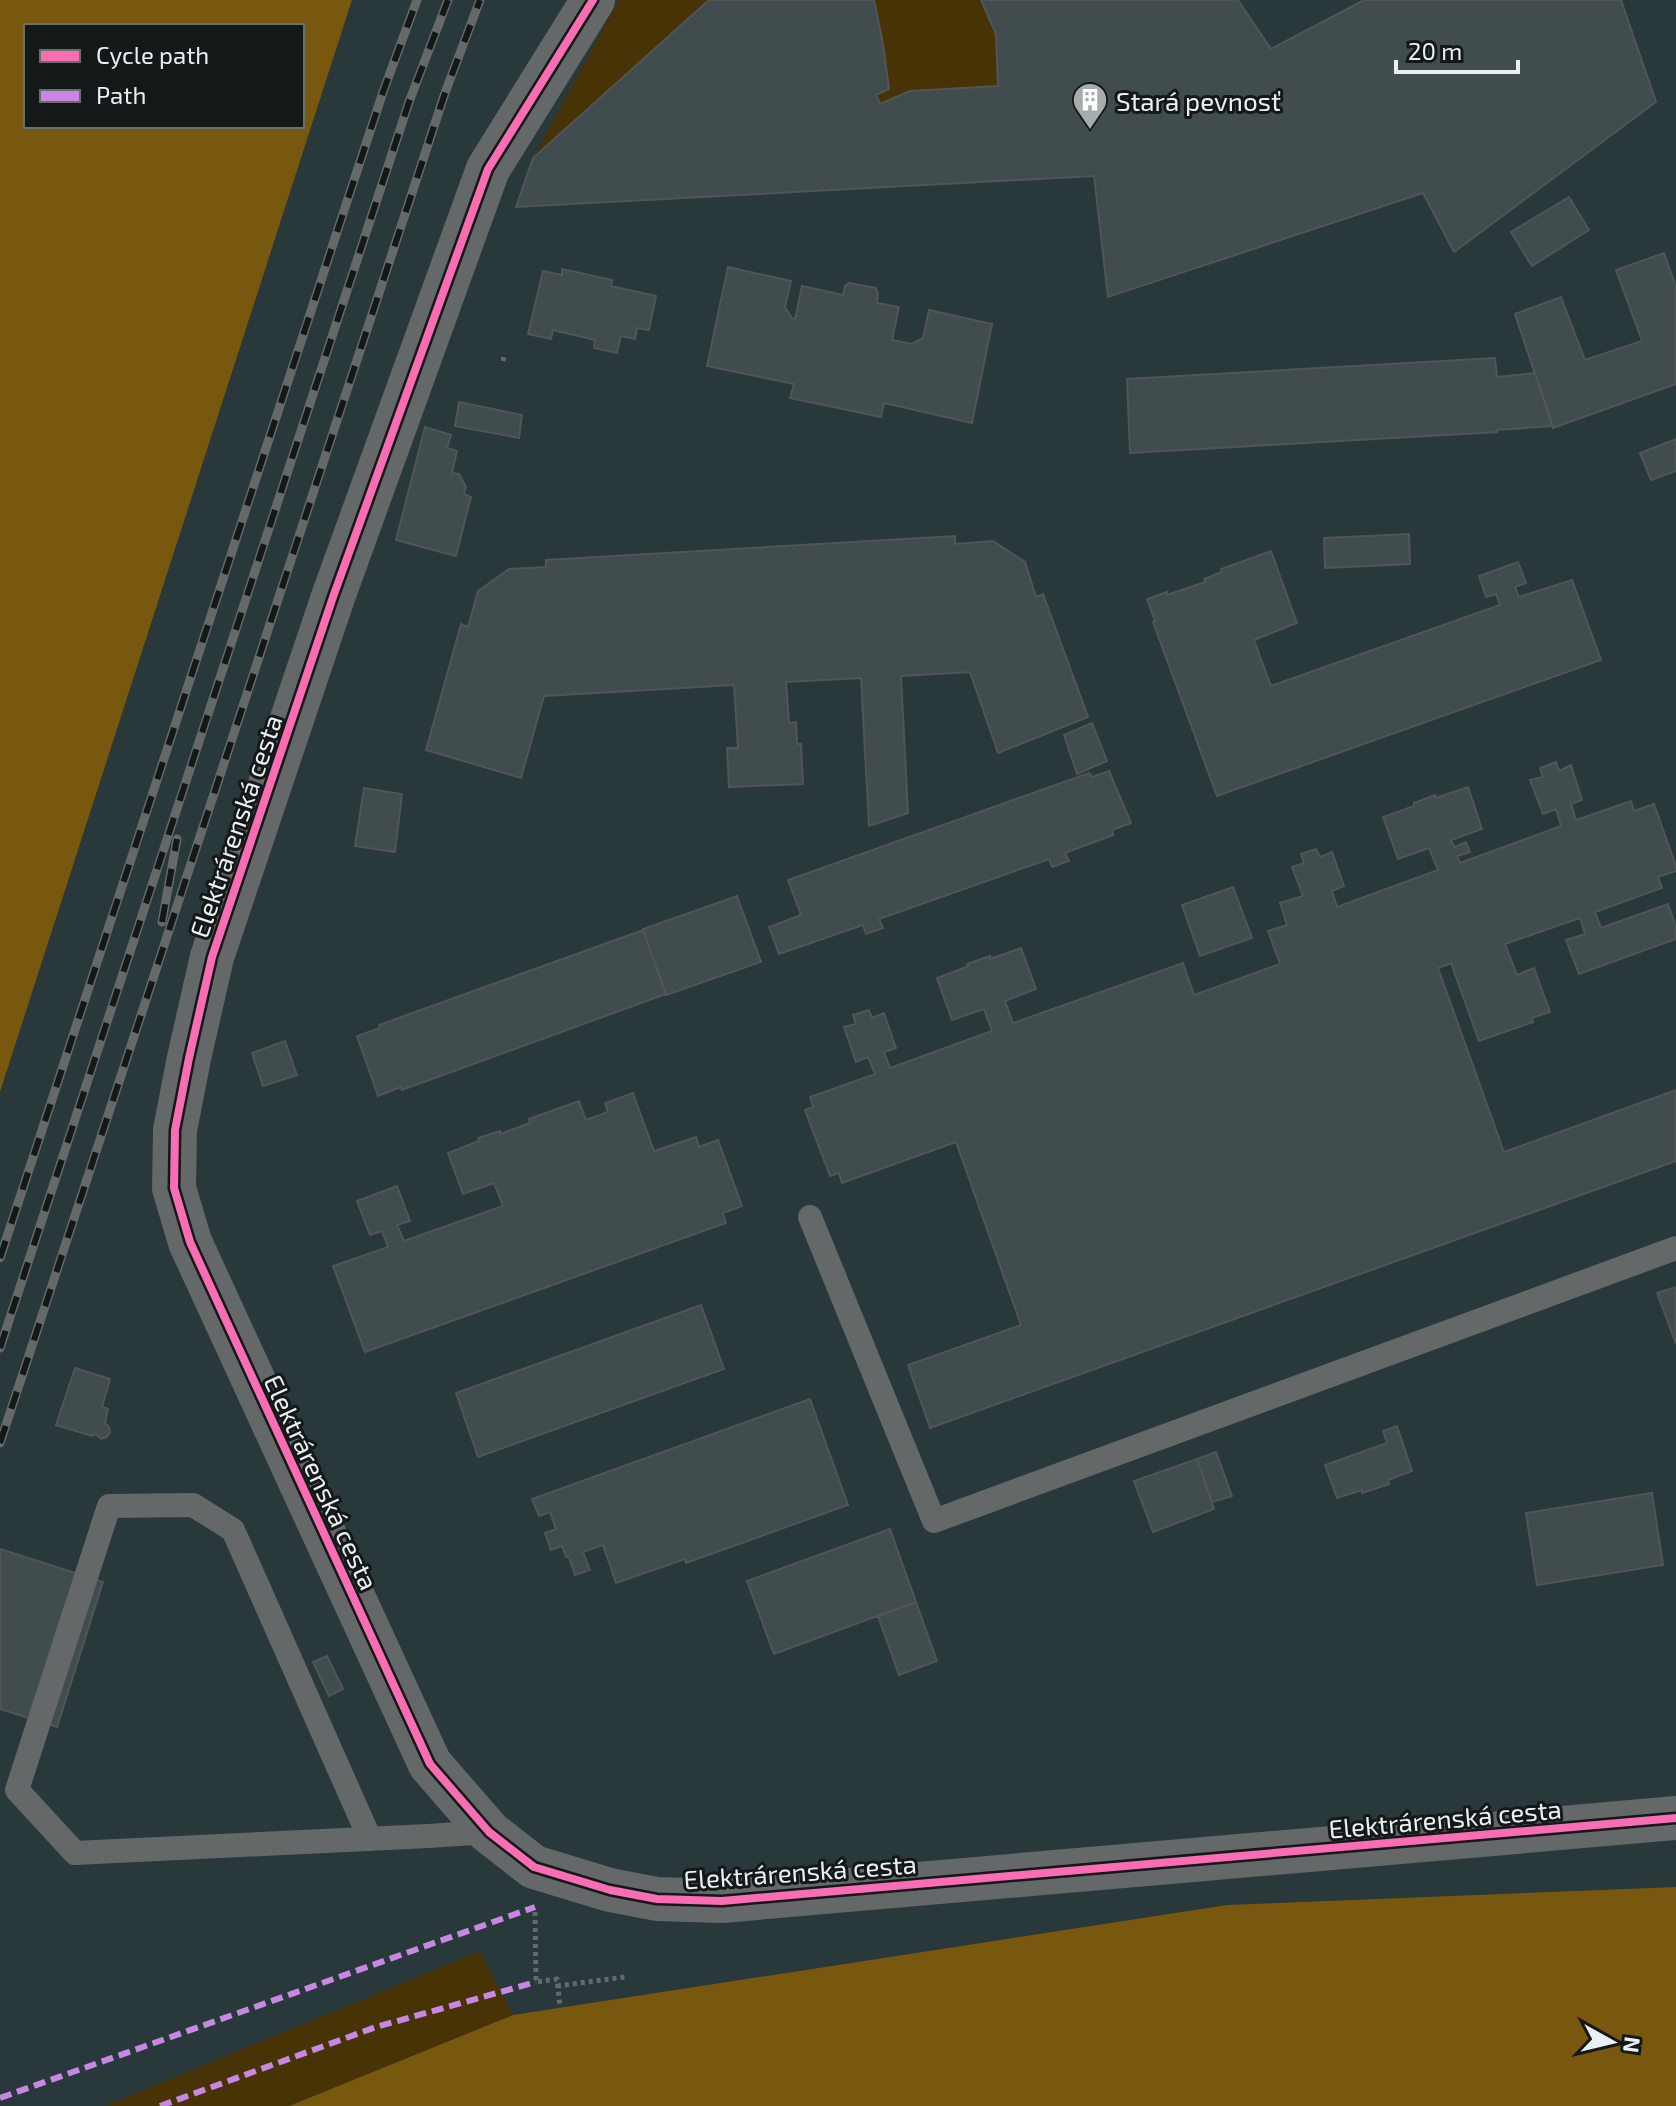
<svg xmlns="http://www.w3.org/2000/svg" width="1676" height="2106" viewBox="0 0 1676 2106" font-family="'Exo 2',sans-serif">
<style>
.built{fill:#29383b}
.green{fill:#483307}
.water{fill:#78570e;fill-rule:evenodd}
.building{fill:#414c4f;stroke:#515556;stroke-width:2}
.lines{fill:none;stroke-linecap:round;stroke-linejoin:round}
.path{stroke:#66696a;stroke-width:5;stroke-dasharray:4 4;stroke-linecap:butt}
.lane{stroke:#646869;stroke-width:24}
.street{stroke:#646869;stroke-width:44}
.rail-casing{stroke:#656969;stroke-width:9}
.rail{stroke:#141819;stroke-width:6;stroke-dasharray:18;stroke-linecap:butt}
.quiet{stroke:#c787e3;stroke-width:6;stroke-dasharray:12 6;stroke-linecap:butt}
.cycleway-casing{stroke:#141819;stroke-width:13}
.cycleway{stroke:#f96db3;stroke-width:8}
.labels{text-anchor:middle;dominant-baseline:central;stroke-width:6;stroke-linejoin:round;paint-order:stroke}
.poi-label{font-size:26px;fill:#eaf0f1;stroke:#141819;text-anchor:start}
.street-label{font-size:26px;fill:#eaf0f1;stroke:#141819}
</style>
<rect width="100%" height="100%" fill="#2b3030"/>
<!-- built -->
<path class="built" d="M 352,0 L 1676,0 L 1676,1887 L 1227,1905 L 513,2015 L 480,1951 L 105,2106 L 0,2106 L 0,1092 Z"/>
<!-- green -->
<path class="green" d="M 619,0 L 709,0 L 533,158 Z
M 874,0 L 981,0 L 996,34 L 998,86 L 910,91 L 880,104 L 876,95 L 889,89 L 883,44 Z
M 480,1951 L 513,2015 L 289,2106 L 105,2106 Z"/>
<!-- water -->
<path class="water" d="M 0,0 L 352,0 L 0,1092 ZM 302,26 L 302,126 L 26,126 L 26,26 Z
M 1676,1887 L 1676,2106 L 289,2106 L 513,2015 L 1227,1905 Z"/>
<!-- building -->
<path class="building" d="M 709,0 L 874,0 L 883,44 L 889,89 L 876,95 L 880,104 L 910,91 L 998,86 L 996,34 L 981,0 L 1238,0 L 1271,49 L 1364,0 L 1621,0 L 1656,102 L 1454,252 L 1423,193 L 1108,297 L 1094,176 L 516,207 L 533,158 Z
M 1569,197 L 1589,230 L 1532,266 L 1511,232 Z
M 1664,253 L 1676,287 L 1676,384 L 1553,428 L 1515,314 L 1561,297 L 1585,360 L 1642,341 L 1616,270 Z
M 728,267 L 791,281 L 785,307 L 792,318 L 795,319 L 802,286 L 843,295 L 845,286 L 849,283 L 876,288 L 878,294 L 877,303 L 899,307 L 892,340 L 912,344 L 923,338 L 929,310 L 992,324 L 972,423 L 884,403 L 881,417 L 790,398 L 794,384 L 707,366 Z
M 562,269 L 612,280 L 611,286 L 656,296 L 649,330 L 637,328 L 635,339 L 621,336 L 617,353 L 594,348 L 595,340 L 553,330 L 551,339 L 528,334 L 543,271 L 562,275 Z
M 1495,358 L 1497,377 L 1535,373 L 1553,426 L 1497,430 L 1497,432 L 1130,453 L 1127,379 Z
M 459,402 L 522,415 L 519,438 L 455,426 Z
M 425,427 L 451,435 L 447,448 L 457,451 L 452,473 L 459,474 L 466,487 L 464,494 L 471,497 L 456,556 L 396,540 Z
M 1676,439 L 1676,471 L 1651,480 L 1640,453 Z
M 1409,534 L 1410,564 L 1325,568 L 1324,538 Z
M 955,536 L 955,544 L 993,541 L 1025,562 L 1036,597 L 1043,594 L 1088,717 L 998,753 L 970,672 L 901,676 L 908,813 L 869,826 L 861,678 L 786,682 L 789,723 L 796,722 L 797,744 L 801,744 L 803,784 L 729,787 L 727,748 L 738,748 L 734,685 L 544,696 L 521,778 L 426,750 L 461,624 L 468,627 L 478,591 L 509,569 L 546,567 L 546,560 Z
M 1271,551 L 1297,623 L 1254,640 L 1271,686 L 1500,605 L 1496,594 L 1486,597 L 1479,576 L 1518,562 L 1526,583 L 1515,587 L 1519,597 L 1572,580 L 1601,660 L 1217,796 L 1153,622 L 1155,621 L 1147,599 L 1167,592 L 1167,595 L 1205,582 L 1204,579 L 1222,572 L 1221,569 Z
M 1092,723 L 1107,761 L 1077,774 L 1064,735 Z
M 1556,762 L 1559,771 L 1571,765 L 1582,800 L 1571,804 L 1576,820 L 1631,801 L 1634,811 L 1654,804 L 1676,866 L 1676,871 L 1658,877 L 1662,888 L 1595,912 L 1601,928 L 1668,904 L 1676,927 L 1676,939 L 1579,974 L 1566,940 L 1585,934 L 1580,918 L 1505,944 L 1517,975 L 1534,968 L 1550,1012 L 1532,1018 L 1533,1022 L 1479,1041 L 1451,963 L 1438,968 L 1504,1152 L 1676,1090 L 1676,1161 L 930,1428 L 908,1365 L 1021,1325 L 956,1142 L 842,1183 L 839,1173 L 830,1176 L 805,1110 L 813,1107 L 810,1097 L 875,1074 L 868,1057 L 856,1062 L 844,1027 L 856,1024 L 853,1015 L 869,1010 L 872,1018 L 884,1013 L 896,1048 L 884,1052 L 890,1068 L 992,1031 L 984,1009 L 952,1020 L 937,978 L 969,966 L 967,964 L 990,956 L 990,959 L 1021,948 L 1036,989 L 1005,1001 L 1013,1023 L 1183,963 L 1194,995 L 1280,964 L 1268,931 L 1287,925 L 1280,903 L 1303,896 L 1292,867 L 1304,863 L 1301,854 L 1316,849 L 1320,857 L 1332,852 L 1344,886 L 1332,891 L 1337,907 L 1438,870 L 1429,848 L 1398,859 L 1383,817 L 1414,806 L 1414,803 L 1435,795 L 1436,798 L 1468,787 L 1482,829 L 1451,840 L 1454,847 L 1466,842 L 1470,852 L 1457,856 L 1460,863 L 1561,826 L 1556,809 L 1543,814 L 1530,780 L 1543,777 L 1540,768 Z
M 1109,771 L 1131,823 L 1112,830 L 1113,835 L 1065,853 L 1069,861 L 1052,867 L 1049,859 L 879,919 L 883,928 L 866,934 L 863,925 L 779,954 L 769,927 L 801,915 L 788,880 L 1089,773 L 1092,777 Z
M 364,788 L 402,794 L 395,852 L 355,846 Z
M 1233,887 L 1252,938 L 1200,956 L 1182,905 Z
M 737,896 L 761,962 L 666,995 L 643,929 Z
M 643,930 L 666,994 L 402,1090 L 401,1087 L 378,1096 L 357,1036 L 380,1028 L 379,1025 Z
M 285,1041 L 297,1075 L 263,1086 L 252,1053 Z
M 633,1093 L 654,1151 L 696,1137 L 699,1147 L 718,1140 L 742,1206 L 723,1213 L 726,1223 L 365,1352 L 333,1266 L 388,1247 L 382,1231 L 370,1235 L 357,1201 L 397,1186 L 410,1221 L 397,1225 L 404,1241 L 503,1206 L 494,1183 L 463,1194 L 448,1153 L 479,1141 L 478,1138 L 500,1131 L 500,1134 L 530,1123 L 529,1119 L 579,1101 L 586,1120 L 608,1112 L 605,1103 Z
M 1676,1287 L 1676,1344 L 1657,1293 Z
M 701,1305 L 724,1369 L 478,1457 L 456,1393 Z
M 75,1368 L 110,1379 L 102,1407 L 108,1409 L 105,1423 L 109,1427 L 110,1432 L 107,1437 L 101,1439 L 95,1434 L 92,1436 L 56,1425 Z
M 810,1399 L 848,1505 L 686,1563 L 685,1559 L 616,1583 L 603,1545 L 583,1552 L 590,1570 L 575,1575 L 569,1557 L 566,1557 L 562,1546 L 551,1550 L 545,1533 L 556,1529 L 550,1512 L 539,1516 L 532,1499 Z
M 1397,1426 L 1412,1471 L 1388,1480 L 1389,1484 L 1362,1493 L 1362,1490 L 1337,1498 L 1325,1465 L 1387,1443 L 1383,1431 Z
M 1216,1452 L 1232,1496 L 1212,1502 L 1197,1459 Z
M 1197,1459 L 1214,1509 L 1153,1532 L 1134,1481 Z
M 1652,1493 L 1663,1565 L 1537,1585 L 1526,1513 Z
M 890,1529 L 916,1602 L 774,1654 L 747,1581 Z
M 0,1549 L 103,1582 L 57,1727 L 0,1709 Z
M 916,1602 L 937,1661 L 899,1675 L 878,1616 Z
M 327,1656 L 343,1689 L 329,1696 L 313,1662 Z"/>
<g class="lines">
<!-- path -->
<path class="path" d="M 503,361 L 505,353
M 535,1912 L 536,1982 L 557,1979 L 560,2007
M 557,1986 L 625,1977"/>
<!-- lane -->
<path class="lane" d="M 810,1217 L 934,1521 L 1676,1248
M 370,1839 L 233,1530 L 193,1505 L 109,1506 L 17,1790 L 75,1853 L 428,1836 L 489,1832"/>
<!-- street -->
<path class="street" d="M 593,0 L 488,169 L 333,597 L 212,957 L 189,1058 L 175,1130 L 174,1188 L 190,1242 L 430,1764 L 489,1832 L 534,1867 L 610,1890 L 657,1899 L 722,1901 L 1676,1818"/>
<defs>
<path id="rail" d="M 162,922 L 177,839
M 0,1258 L 383,92 L 417,0
M 0,1348 L 409,102 L 448,0
M 0,1443 L 445,93 L 480,0"/>
</defs>
<!-- rail casing -->
<use href="#rail" class="rail-casing"/>
<!-- rail -->
<use href="#rail" class="rail"/>
<!-- quiet -->
<path class="quiet" d="M 0,2098 L 535,1907
M 160,2106 L 376,2027 L 536,1982"/>
<defs>
<path id="cycleway" d="M 593,0 L 488,169 L 333,597 L 212,957 L 189,1058 L 175,1130 L 174,1188 L 190,1242 L 430,1764 L 489,1832 L 534,1867 L 610,1890 L 657,1899 L 722,1901 L 1676,1818"/>
</defs>
<!-- cycleway casing -->
<use href="#cycleway" class="cycleway-casing"/>
<!-- cycleway -->
<use href="#cycleway" class="cycleway"/>
</g>
<!-- icons -->
<defs>
<symbol id="building-pin" viewBox="-11 -11 22 30"><path d="M0 17L-7.5 6A9.5 9.5 0 1 1 7.5 6Z" fill="#a7adad" stroke="#141819"/><path d="M-4-6H4V6H1V3H-1V6H-4ZM-2.5-4.3h1.7v1.8h-1.7ZM.8-4.3h1.7v1.8H.8ZM-2.5-1h1.7V.8h-1.7ZM.8-1h1.7V.8H.8Z" fill="#fff"/></symbol>
</defs>
<g fill-rule="evenodd">
<use href="#building-pin" x="1070" y="80" width="40" height="54"/>
</g>
<g class="labels">
<!-- poi labels -->
<g class="poi-label">
<text x="1116" y="100">Stará pevnosť</text>
</g>
<!-- street labels -->
<g class="street-label">
<text transform="translate(235 826) rotate(-71)">Elektrárenská cesta</text>
<text transform="translate(322 1482) rotate(65)">Elektrárenská cesta</text>
<text transform="translate(1445 1818) rotate(-5)">Elektrárenská cesta</text>
<text transform="translate(800 1871) rotate(-4)">Elektrárenská cesta</text>
</g>
</g>
<!-- legend -->
<rect x="24" y="24" width="280" height="104" fill="#141819" stroke="#6a6e6f" stroke-width="2"/>
<rect x="40" y="50" width="40" height="12" fill="#f96db3" stroke="#6a6e6f" stroke-width="2"/>
<text x="96" y="64" font-size="24" fill="#eaf0f1">Cycle path</text>
<rect x="40" y="90" width="40" height="12" fill="#c787e3" stroke="#6a6e6f" stroke-width="2"/>
<text x="96" y="104" font-size="24" fill="#eaf0f1">Path</text>
<!-- north arrow -->
<g transform="translate(1612 2042) rotate(98)" stroke="#141819" stroke-width="6" paint-order="stroke">
<path d="M0-6L14 30L0 20L-14 30Z" fill="#eaf0f1"/>
<text y="-12" font-size="22" font-weight="bold" text-anchor="middle" fill="#eaf0f1">N</text>
</g>
<!-- scale -->
<path d="M1396 60v12h122v-12" fill="none" stroke="#eaf0f1" stroke-width="4"/>
<text x="1408" y="60" font-size="24" fill="#eaf0f1" stroke="#141819" stroke-width="6" paint-order="stroke">20 m</text>
</svg>
